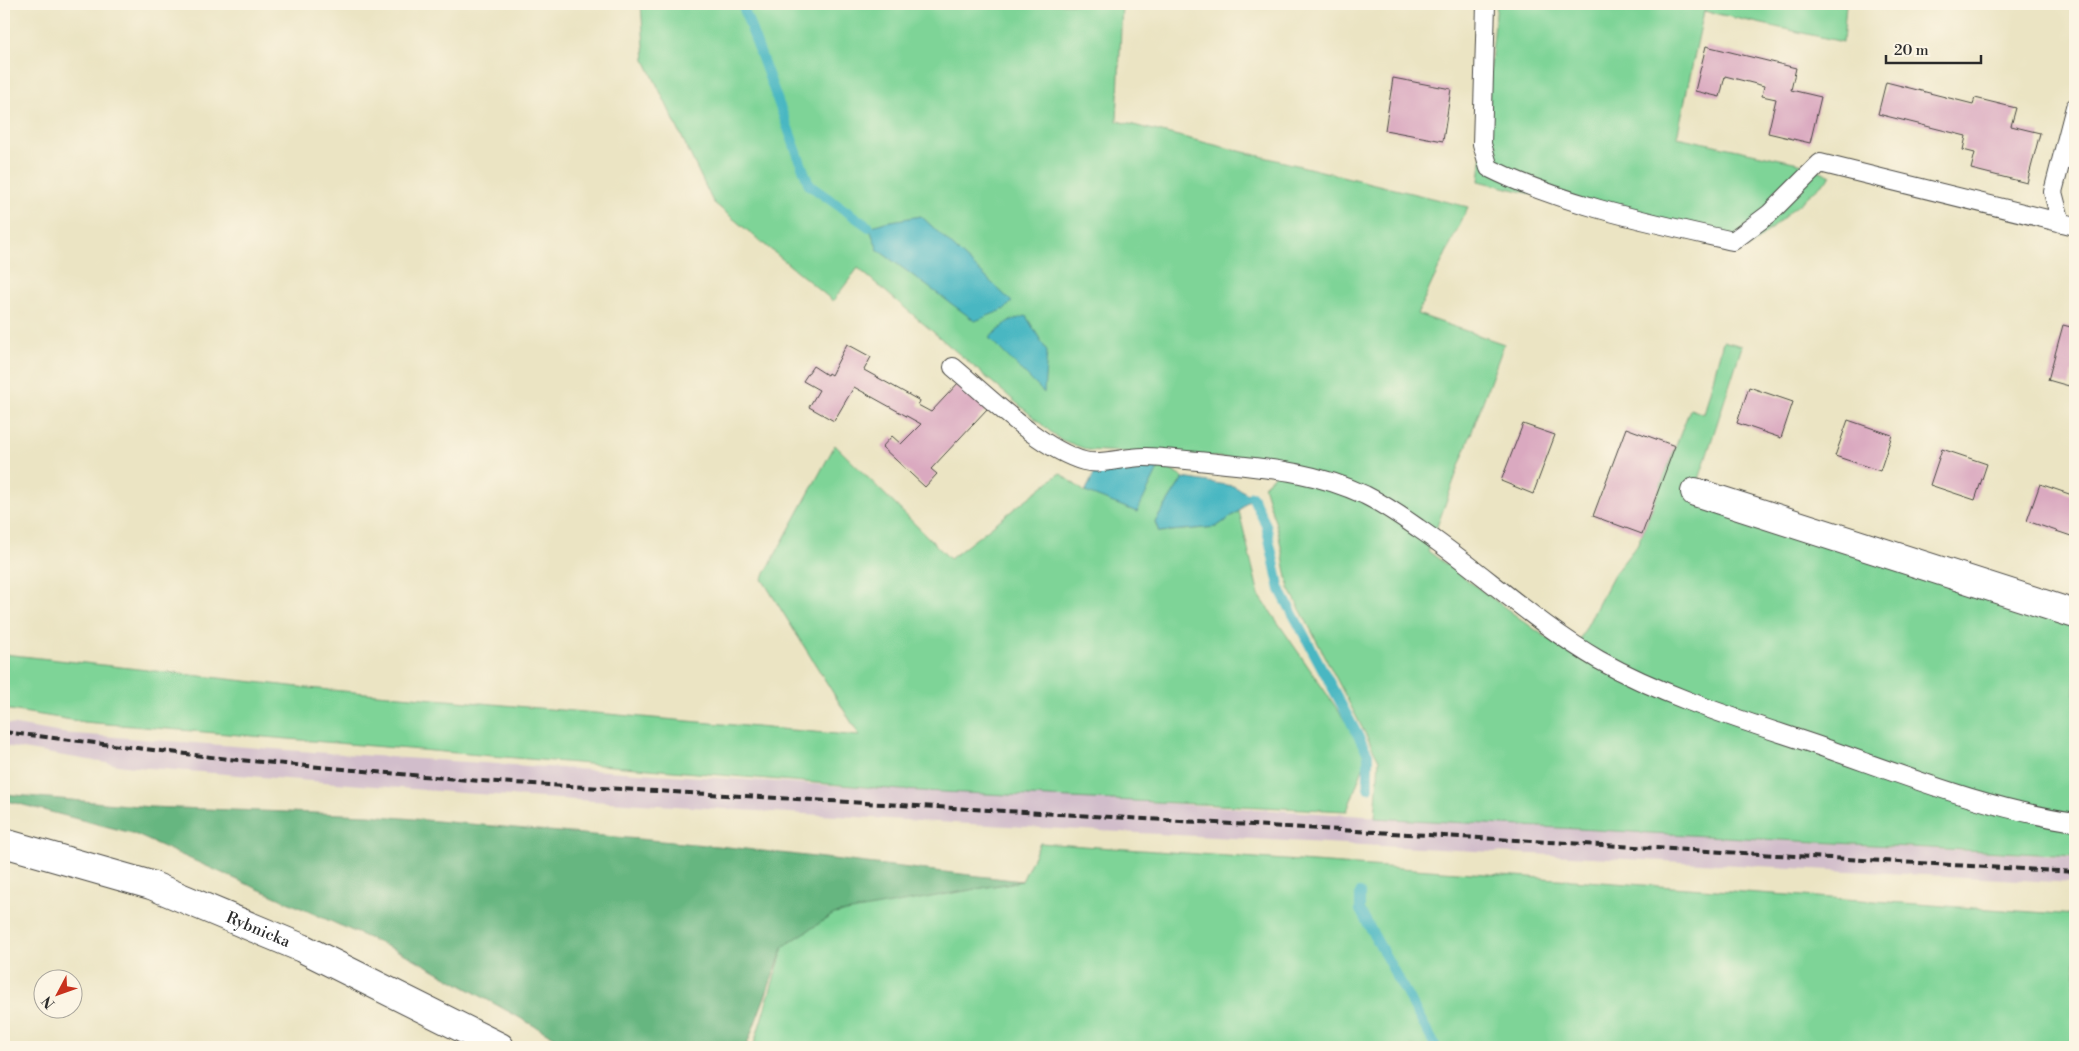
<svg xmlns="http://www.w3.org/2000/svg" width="2079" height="1051" viewBox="0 0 2079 1051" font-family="'Libre Bodoni',serif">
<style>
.industrial{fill:#d1bdcb}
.green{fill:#7ed497;stroke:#548061}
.forest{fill:#66b680;stroke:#487056}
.water{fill:#48b7c2;stroke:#3a7176}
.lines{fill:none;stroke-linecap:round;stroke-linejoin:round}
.stream{stroke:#48b7c2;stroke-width:10}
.building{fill:#daa9c0}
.service-casing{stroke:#484742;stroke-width:20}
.minor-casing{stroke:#484742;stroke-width:30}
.tertiary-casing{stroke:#484742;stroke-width:30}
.service{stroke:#fff;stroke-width:18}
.minor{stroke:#fff;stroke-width:28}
.tertiary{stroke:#fff;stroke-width:28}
.rail{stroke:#2b2b2b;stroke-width:4;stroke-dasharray:8 4;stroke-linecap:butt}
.labels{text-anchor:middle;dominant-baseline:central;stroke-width:4;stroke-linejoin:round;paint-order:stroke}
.street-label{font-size:16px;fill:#2b2b2b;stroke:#fcf5e5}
</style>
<rect width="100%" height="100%" fill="#fcf5e5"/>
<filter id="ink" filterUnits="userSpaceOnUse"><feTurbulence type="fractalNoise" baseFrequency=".02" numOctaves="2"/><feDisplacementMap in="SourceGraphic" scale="10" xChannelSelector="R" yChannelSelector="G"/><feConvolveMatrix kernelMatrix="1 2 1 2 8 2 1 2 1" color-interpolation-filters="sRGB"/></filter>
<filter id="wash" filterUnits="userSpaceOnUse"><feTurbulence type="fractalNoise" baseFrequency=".0096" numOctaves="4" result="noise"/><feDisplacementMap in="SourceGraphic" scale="20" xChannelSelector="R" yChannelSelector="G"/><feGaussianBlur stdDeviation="1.12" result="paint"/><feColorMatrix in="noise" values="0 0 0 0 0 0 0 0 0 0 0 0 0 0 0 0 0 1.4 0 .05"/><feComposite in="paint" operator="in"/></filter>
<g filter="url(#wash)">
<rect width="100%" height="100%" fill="#ebe4c3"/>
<!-- industrial -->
<path class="industrial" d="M 4,723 L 62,733 L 313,752 L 901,790 L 1100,799 L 1536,827 L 2075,857 L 2075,883 L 970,824 L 462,793 L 125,766 L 4,746 Z"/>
<!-- green -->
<path class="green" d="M 641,4 L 1122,4 L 1117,121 L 1468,207 L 1417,314 L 1504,344 L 1428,551 L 1537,631 L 1572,654 L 1614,574 L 1637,545 L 1642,534 L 1690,409 L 1704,414 L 1723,341 L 1742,346 L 1695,492 L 2075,610 L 2075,856 L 1375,818 L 1379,760 L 1289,588 L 1278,531 L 1264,486 L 1287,461 L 1088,450 L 1059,439 L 858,268 L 833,301 L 713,202 L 645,60 Z
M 1497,4 L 1846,4 L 1843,42 L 1704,11 L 1677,137 L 1808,165 L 1831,176 L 1749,248 L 1479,181 Z
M 835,445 L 950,559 L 1060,473 L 1085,492 L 1161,463 L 1183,478 L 1155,522 L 1159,532 L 1216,527 L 1239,511 L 1259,595 L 1368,754 L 1347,811 L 901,790 L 84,722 L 4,709 L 4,654 L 308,688 L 860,736 L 762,579 Z
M 1040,843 L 2075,915 L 2075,1047 L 753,1047 L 784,946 L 834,913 L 1022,881 Z"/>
<!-- forest -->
<path class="forest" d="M 4,794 L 150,807 L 369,815 L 728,847 L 1022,881 L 834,914 L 784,946 L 746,1047 L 572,1047 L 409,956 L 132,833 L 4,800 Z"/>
<!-- water -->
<path class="water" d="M 921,216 L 1012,302 L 1005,309 L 975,321 L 878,250 L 869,227 L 885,222 Z
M 1026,316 L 1047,351 L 1044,393 L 989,338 L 1009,321 Z
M 1161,463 L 1137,512 L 1085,492 L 1099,464 Z
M 1183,478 L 1233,486 L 1252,496 L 1239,511 L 1216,527 L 1159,532 L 1155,522 Z"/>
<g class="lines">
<!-- stream -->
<path class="stream" d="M 742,4 L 809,185 L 869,227
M 1252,496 L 1266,525 L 1280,590 L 1368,754 L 1368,788
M 1360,893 L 1360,910 L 1436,1047"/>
</g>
<g id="blocks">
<!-- building -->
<path class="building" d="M 1706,46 L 1796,68 L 1791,90 L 1821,97 L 1810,143 L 1768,133 L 1776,99 L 1762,96 L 1764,86 L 1725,76 L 1720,97 L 1695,91 Z
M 1393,78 L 1451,89 L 1443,141 L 1385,130 Z
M 1886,82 L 1973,104 L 1975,98 L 2016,108 L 2011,126 L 2040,133 L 2027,183 L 1971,169 L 1975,153 L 1963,150 L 1966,136 L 1878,114 Z
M 2063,325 L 2075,328 L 2075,365 L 2069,386 L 2048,380 Z
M 847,344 L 871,357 L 864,370 L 920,401 L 918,405 L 931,412 L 960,381 L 988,408 L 931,469 L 937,474 L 925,487 L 882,447 L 892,436 L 901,444 L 921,424 L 854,387 L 834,421 L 809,407 L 819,390 L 803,381 L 813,366 L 827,375 L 828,373 L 831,375 Z
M 1749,387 L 1793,402 L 1781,438 L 1737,423 Z
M 1848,420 L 1892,435 L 1880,471 L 1835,456 Z
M 1523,424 L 1555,435 L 1533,494 L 1501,481 Z
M 1626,428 L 1675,446 L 1642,534 L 1593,516 Z
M 1942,449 L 1987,464 L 1975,500 L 1930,485 Z
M 2040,484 L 2075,496 L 2075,524 L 2071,536 L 2027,521 Z"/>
</g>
</g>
<g filter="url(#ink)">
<use href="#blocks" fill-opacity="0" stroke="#484742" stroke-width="1"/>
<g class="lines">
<defs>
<path id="service" d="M 1486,4 L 1482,144 L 1489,168 C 1563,205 1653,223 1733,241 L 1769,214 L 1820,163 L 2075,226
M 2061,223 L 2053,192 L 2075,107
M 953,367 C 989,397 1039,448 1084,461 C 1101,466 1127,456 1145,457 C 1172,458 1199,461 1226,464 C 1277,469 1317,473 1365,495 C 1383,504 1401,516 1418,528 C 1479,569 1535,623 1599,660 C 1667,698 1745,721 1819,746 C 1903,775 1987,809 2075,822"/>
<path id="minor" d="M 1695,492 L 2075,614"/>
<g id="tertiary">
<path id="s1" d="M 4,843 L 151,885 L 302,948 L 500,1047"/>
</g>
</defs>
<!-- service casing -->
<use href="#service" class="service-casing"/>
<!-- minor casing -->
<use href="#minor" class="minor-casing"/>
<!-- tertiary casing -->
<use href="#tertiary" class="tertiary-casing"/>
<!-- service -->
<use href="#service" class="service"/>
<!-- minor -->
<use href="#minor" class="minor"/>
<!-- tertiary -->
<use href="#tertiary" class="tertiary"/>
<!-- rail -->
<path class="rail" d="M 4,732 L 228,759 L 480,781 L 2075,872"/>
</g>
</g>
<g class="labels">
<!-- street labels -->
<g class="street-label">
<text stroke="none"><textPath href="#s1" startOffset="269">Rybnicka</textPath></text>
</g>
</g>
<!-- margin -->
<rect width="2079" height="1051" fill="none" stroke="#fcf5e5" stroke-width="20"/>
<!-- north arrow -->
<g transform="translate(58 994) rotate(229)"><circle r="24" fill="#fcf5e5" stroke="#a8a49b"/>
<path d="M0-4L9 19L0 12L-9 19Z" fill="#c8321e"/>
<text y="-8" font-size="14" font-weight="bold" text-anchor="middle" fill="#2b2b2b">N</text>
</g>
<!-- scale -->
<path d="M1886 55v8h95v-8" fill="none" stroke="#2b2b2b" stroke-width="2.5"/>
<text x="1894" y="55" font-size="15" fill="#2b2b2b" stroke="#fcf5e5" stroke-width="4" paint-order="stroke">20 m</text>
</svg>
